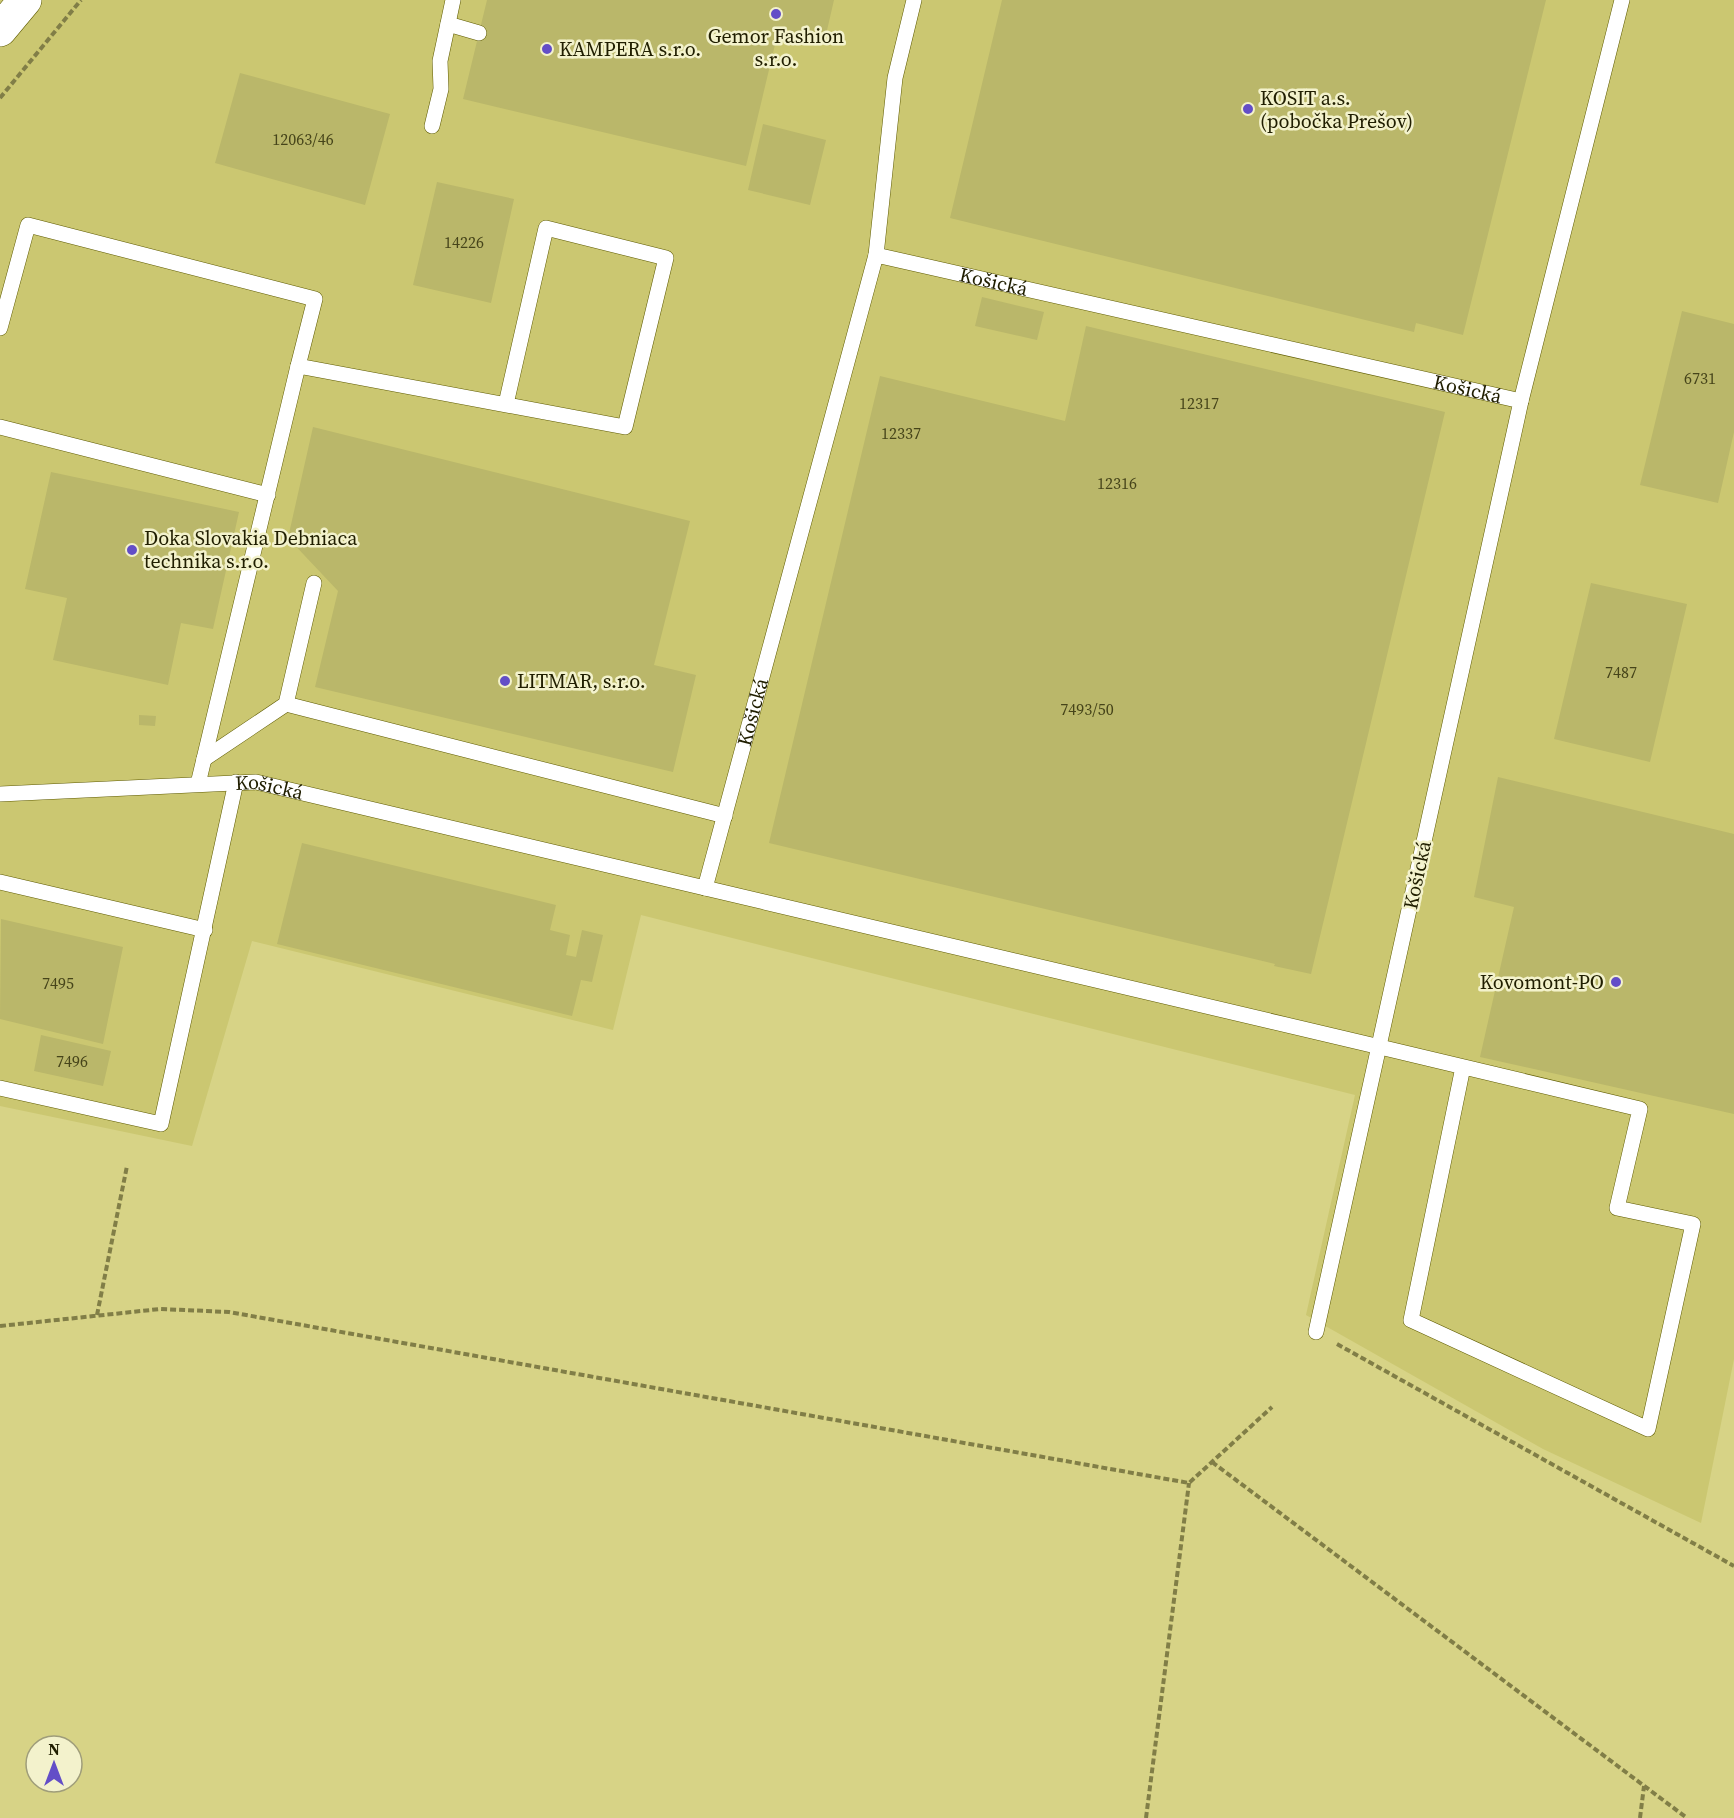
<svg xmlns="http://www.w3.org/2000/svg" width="1734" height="1818" viewBox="0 0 1734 1818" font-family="'Source Serif 4',serif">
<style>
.built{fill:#cbc771}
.building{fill:#bab76a}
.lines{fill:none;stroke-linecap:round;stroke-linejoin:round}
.service-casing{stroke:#5f5b00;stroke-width:16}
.primary-casing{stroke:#5f5b00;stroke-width:34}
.path{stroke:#817e47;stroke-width:4;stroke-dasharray:6 3;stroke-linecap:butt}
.service{stroke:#fff;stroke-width:15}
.primary{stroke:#fff;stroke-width:33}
.poi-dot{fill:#634ec7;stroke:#f3f2cc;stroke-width:2}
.labels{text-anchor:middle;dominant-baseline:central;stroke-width:5;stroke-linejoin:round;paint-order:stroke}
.number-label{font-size:16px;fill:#46441a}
.poi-label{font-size:20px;fill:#201e00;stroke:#f3f2cc;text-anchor:start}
.street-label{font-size:20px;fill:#201e00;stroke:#f3f2cc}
</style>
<rect width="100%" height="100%" fill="#d7d386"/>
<!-- built -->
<path class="built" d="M 0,0 L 1734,0 L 1734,1359 L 1701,1523 L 1543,1449 L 1306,1315 L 1355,1095 L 641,915 L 613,1030 L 252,941 L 192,1146 L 0,1106 Z"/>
<!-- building -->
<path class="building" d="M 487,0 L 834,0 L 825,39 L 779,28 L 746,166 L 463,99 Z
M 1002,0 L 1546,0 L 1463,335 L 1416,323 L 1414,332 L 950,218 Z
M 240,73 L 390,114 L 365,205 L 215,163 Z
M 763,124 L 826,140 L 810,205 L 748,190 Z
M 437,182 L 514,199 L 491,303 L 413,285 Z
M 982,297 L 1044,312 L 1037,340 L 975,326 Z
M 1682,311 L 1734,324 L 1734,432 L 1718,503 L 1640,485 Z
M 1086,326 L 1445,412 L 1311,974 L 1274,966 L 1275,964 L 769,843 L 880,376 L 1065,421 Z
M 313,427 L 690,521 L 654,665 L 696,675 L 673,772 L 315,687 L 338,591 L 288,538 Z
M 51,472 L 239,512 L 213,629 L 181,623 L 168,685 L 53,660 L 67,598 L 25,589 Z
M 1591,583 L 1687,604 L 1650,762 L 1554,739 Z
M 139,715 L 156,716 L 155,726 L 139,725 Z
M 1498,777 L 1734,834 L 1734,1114 L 1480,1057 L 1514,907 L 1474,897 Z
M 302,843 L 556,905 L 550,930 L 570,935 L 566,955 L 576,957 L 582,930 L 603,935 L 592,982 L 581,980 L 572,1016 L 277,944 Z
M 1,919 L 123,947 L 103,1044 L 0,1019 Z
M 41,1035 L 111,1051 L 103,1086 L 34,1071 Z"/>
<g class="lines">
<defs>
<g id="service">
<path d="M 448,24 L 479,33"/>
<path d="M 432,126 L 441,89 L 440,61 L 453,0"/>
<path d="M 876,255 L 895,78 L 914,0"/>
<path d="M 0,328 L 28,225 L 315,299 L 298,366"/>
<path d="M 1521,401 L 1622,0"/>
<path d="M 0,427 L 268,495"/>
<path d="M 286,704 L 725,816"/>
<path d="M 204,759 L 286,704 L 314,583"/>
<path d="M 198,784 L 298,366 L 625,427 L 666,258 L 546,228 L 506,404"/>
<path id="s1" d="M 0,794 L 256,782 L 705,888 L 876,255 L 1521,401 L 1316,1332"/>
<path d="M 0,882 L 205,930"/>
<path d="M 705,888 L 1380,1047 L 1640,1109 L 1617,1208 L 1693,1224 L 1648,1429 L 1411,1320 L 1463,1067"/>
<path d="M 0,1088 L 161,1124 L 236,782"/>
</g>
<path id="primary" d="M 0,30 L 25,0"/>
</defs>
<!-- service casing -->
<use href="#service" class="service-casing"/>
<!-- primary casing -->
<use href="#primary" class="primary-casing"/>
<!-- path -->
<path class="path" d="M 0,98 L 81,0
M 97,1315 L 127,1166
M 0,1326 L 160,1309 L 229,1312 L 1189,1483 L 1272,1407
M 1337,1344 L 1734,1566
M 1212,1462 L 1687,1818
M 1146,1818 L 1189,1483
M 1640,1818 L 1644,1786"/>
<!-- service -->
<use href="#service" class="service"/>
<!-- primary -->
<use href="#primary" class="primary"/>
</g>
<!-- markers -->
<g class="poi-dot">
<circle cx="776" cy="14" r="6"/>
<circle cx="547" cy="49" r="6"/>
<circle cx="1248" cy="109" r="6"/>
<circle cx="132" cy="550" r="6"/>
<circle cx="505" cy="681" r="6"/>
<circle cx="1616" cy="982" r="6"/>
</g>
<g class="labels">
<!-- number labels -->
<g class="number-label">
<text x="303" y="139">12063/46</text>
<text x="464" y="242">14226</text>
<text x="1700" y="378">6731</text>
<text x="1199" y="403">12317</text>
<text x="901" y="433">12337</text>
<text x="1117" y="483">12316</text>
<text x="1621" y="672">7487</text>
<text x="1087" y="709">7493/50</text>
<text x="58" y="983">7495</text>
<text x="72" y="1061">7496</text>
</g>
<!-- poi labels -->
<g class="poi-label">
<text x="776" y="36" text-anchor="middle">Gemor Fashion<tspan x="776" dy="23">s.r.o.</tspan></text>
<text x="559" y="49">KAMPERA s.r.o.</text>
<text x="1260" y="98">KOSIT a.s.<tspan x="1260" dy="23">(pobočka Prešov)</tspan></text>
<text x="144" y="538">Doka Slovakia Debniaca<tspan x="144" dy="23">technika s.r.o.</tspan></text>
<text x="517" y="681">LITMAR, s.r.o.</text>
<text x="1604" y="982" text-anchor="end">Kovomont-PO</text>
</g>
<!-- street labels -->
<g class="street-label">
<text stroke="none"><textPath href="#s1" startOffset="1494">Košická</textPath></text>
<text stroke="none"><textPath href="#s1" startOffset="1980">Košická</textPath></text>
<text stroke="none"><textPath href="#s1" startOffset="900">Košická</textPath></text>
<text stroke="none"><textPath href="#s1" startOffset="270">Košická</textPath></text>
<text transform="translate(1417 875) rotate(-78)">Košická</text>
</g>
</g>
<!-- north arrow -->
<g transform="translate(54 1764)"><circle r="28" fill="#f3f2cc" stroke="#9f9d7a" stroke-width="1.5"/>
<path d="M0-4.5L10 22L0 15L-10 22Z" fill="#634ec7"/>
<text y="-9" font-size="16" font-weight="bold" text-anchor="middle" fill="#201e00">N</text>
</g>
</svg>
